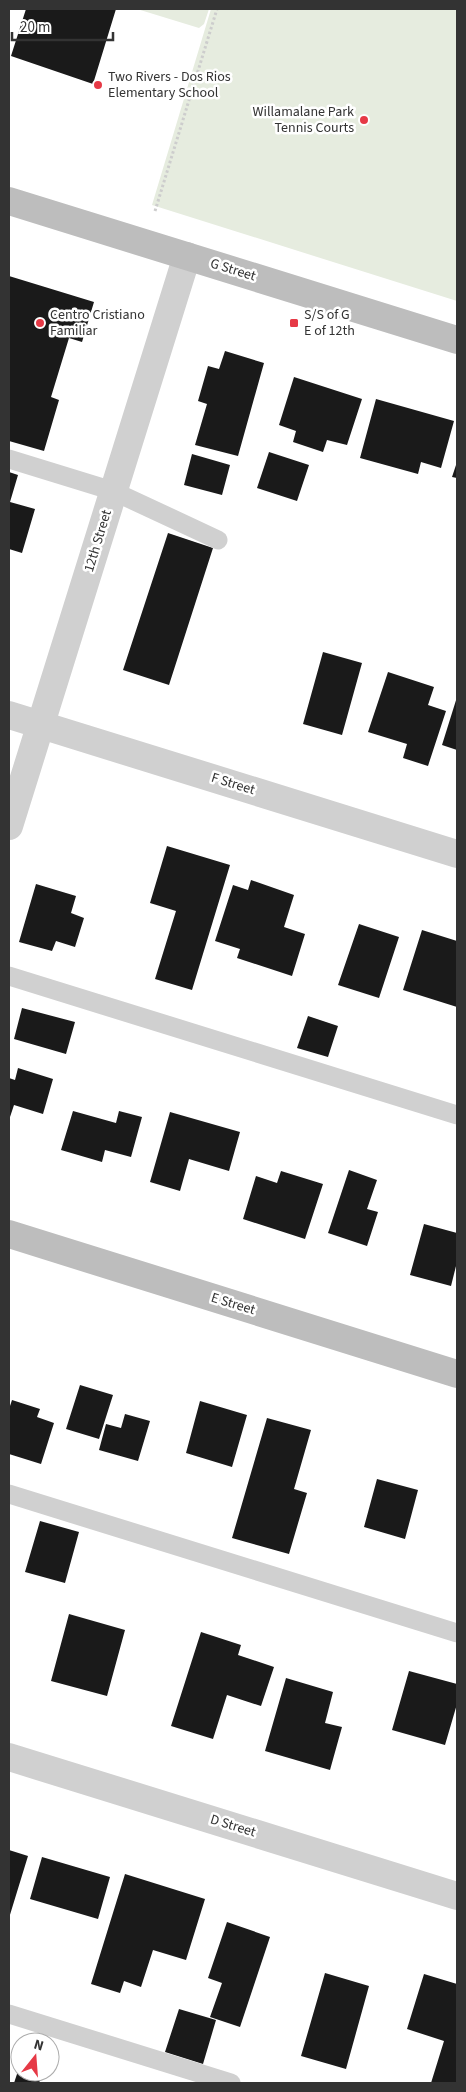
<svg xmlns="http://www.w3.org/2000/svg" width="466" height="2092" viewBox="0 0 466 2092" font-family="'Source Sans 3',sans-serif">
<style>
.green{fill:#e6ecdf}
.building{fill:#1a1a1a}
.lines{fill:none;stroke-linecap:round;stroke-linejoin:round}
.path{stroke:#cdcdcd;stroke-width:3;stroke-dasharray:2.5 2.5;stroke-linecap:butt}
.lane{stroke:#d0d0d0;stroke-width:19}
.street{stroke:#d0d0d0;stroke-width:28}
.secondary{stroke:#bdbdbd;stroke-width:28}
.poi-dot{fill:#e63946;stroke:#fff;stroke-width:2}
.labels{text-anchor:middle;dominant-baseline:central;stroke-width:5;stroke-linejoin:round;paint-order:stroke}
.poi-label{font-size:14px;fill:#333;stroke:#fff;text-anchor:start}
.street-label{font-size:14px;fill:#333;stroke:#fff}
</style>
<rect width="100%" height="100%" fill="#fff"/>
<!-- green -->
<path class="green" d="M 137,9 L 209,9 L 204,24 L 199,28 Z
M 211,9 L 457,9 L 457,301 L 152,205 Z"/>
<!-- building -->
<path class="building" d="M 26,9 L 116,9 L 93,84 L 11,56 Z
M 9,276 L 94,302 L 82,342 L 69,338 L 51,397 L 59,400 L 44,451 L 9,441 Z
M 225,351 L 264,363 L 238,456 L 195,445 L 207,404 L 198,401 L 208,366 L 219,369 Z
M 294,377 L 362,399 L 347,445 L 327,440 L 323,452 L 293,442 L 296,431 L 279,425 Z
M 376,399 L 454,421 L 441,468 L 421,462 L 418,474 L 360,458 Z
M 269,452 L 309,465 L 297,501 L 257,488 Z
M 192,454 L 230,465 L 222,495 L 184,485 Z
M 457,462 L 457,478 L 452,477 Z
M 9,472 L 18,475 L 10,502 L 35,509 L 22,553 L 9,549 Z
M 168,533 L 213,548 L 169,685 L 123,670 Z
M 323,652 L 362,663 L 342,735 L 303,724 Z
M 388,672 L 434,687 L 428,705 L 446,711 L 428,766 L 403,758 L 407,744 L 368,732 Z
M 457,697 L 457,750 L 442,745 Z
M 167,846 L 230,865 L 192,990 L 155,979 L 176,911 L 150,903 Z
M 251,880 L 294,895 L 284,927 L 305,934 L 292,976 L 237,958 L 240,949 L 215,941 L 233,885 L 248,890 Z
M 36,884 L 76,896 L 71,913 L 84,918 L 75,947 L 56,941 L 52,951 L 19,942 Z
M 359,924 L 399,937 L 379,998 L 338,985 Z
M 422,930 L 457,941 L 457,1007 L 403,990 Z
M 22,1008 L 75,1022 L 66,1054 L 14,1039 Z
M 308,1016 L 338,1026 L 328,1057 L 297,1048 Z
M 18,1068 L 53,1079 L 43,1114 L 14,1105 L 9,1120 L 9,1078 L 15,1080 Z
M 73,1111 L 116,1123 L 119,1111 L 142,1117 L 131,1157 L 105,1150 L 102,1162 L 61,1150 Z
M 170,1112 L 240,1132 L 229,1171 L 189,1159 L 180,1191 L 150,1182 Z
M 349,1170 L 377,1180 L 367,1209 L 378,1212 L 367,1246 L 328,1233 Z
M 281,1171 L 323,1184 L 305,1239 L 243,1219 L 256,1176 L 277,1183 Z
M 424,1224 L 457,1233 L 457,1262 L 451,1286 L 410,1275 Z
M 80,1385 L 113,1395 L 99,1439 L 66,1429 Z
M 12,1400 L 40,1409 L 37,1417 L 54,1423 L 41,1464 L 9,1454 L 9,1409 Z
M 200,1401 L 247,1415 L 232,1467 L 186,1453 Z
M 125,1414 L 150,1421 L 138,1461 L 99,1450 L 106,1424 L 121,1428 Z
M 267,1418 L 311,1430 L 294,1489 L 307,1493 L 289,1554 L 232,1538 Z
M 377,1479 L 418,1490 L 405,1539 L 364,1527 Z
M 40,1521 L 79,1532 L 65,1583 L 25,1572 Z
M 69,1614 L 125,1630 L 107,1696 L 51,1681 Z
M 201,1632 L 241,1645 L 238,1655 L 274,1667 L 261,1706 L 227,1695 L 213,1739 L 171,1726 Z
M 409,1671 L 457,1684 L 457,1704 L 445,1745 L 392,1730 Z
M 286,1678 L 333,1692 L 325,1723 L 342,1727 L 330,1770 L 265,1751 Z
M 9,1850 L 28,1856 L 9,1918 Z
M 42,1857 L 110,1877 L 98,1919 L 30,1899 Z
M 125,1874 L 205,1899 L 186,1960 L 153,1950 L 141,1987 L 124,1981 L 120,1993 L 91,1984 Z
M 227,1922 L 270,1937 L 240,2027 L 210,2017 L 222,1983 L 208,1978 Z
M 325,1973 L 369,1986 L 346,2069 L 301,2056 Z
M 424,1974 L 457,1984 L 457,2083 L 431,2083 L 444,2041 L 407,2029 Z
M 179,2009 L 216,2020 L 203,2064 L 165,2052 Z
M 20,2065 L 20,2072 L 43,2072 L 39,2083 L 14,2083 Z"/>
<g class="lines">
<!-- path -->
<path class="path" d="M 155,211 L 217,9"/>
<!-- lane -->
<path class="lane" d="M 9,459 L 113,491 L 218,540
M 9,976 L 457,1115
M 9,1494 L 457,1633
M 9,2014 L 231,2083"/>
<!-- street -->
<path class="street" d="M 9,715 L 457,854
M 9,826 L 187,256
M 9,1757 L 457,1896"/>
<!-- secondary -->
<path class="secondary" d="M 9,201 L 457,340
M 9,1234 L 457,1374"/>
</g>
<!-- markers -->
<g class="poi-dot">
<circle cx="98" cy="85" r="5"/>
<circle cx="364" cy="120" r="5"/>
<circle cx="40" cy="323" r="5"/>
<rect x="289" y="318" width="10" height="10" rx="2.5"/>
</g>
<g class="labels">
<!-- poi labels -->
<g class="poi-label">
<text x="108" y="77">Two Rivers - Dos Rios<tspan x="108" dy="16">Elementary School</tspan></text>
<text x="354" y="112" text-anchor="end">Willamalane Park<tspan x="354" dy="16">Tennis Courts</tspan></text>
<text x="50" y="315">Centro Cristiano<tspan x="50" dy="16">Familiar</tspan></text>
<text x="304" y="315">S/S of G<tspan x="304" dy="16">E of 12th</tspan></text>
</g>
<!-- street labels -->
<g class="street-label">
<text transform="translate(233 270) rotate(17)">G Street</text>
<text transform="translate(98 541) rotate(-73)">12th Street</text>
<text transform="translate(233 784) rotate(17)">F Street</text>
<text transform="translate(233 1304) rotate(17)">E Street</text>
<text transform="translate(233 1826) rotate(17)">D Street</text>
</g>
</g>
<!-- border -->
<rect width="466" height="2092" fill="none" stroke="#333333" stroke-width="20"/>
<!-- north arrow -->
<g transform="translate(35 2057) rotate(17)"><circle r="24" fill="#ffffff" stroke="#adadad"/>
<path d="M0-4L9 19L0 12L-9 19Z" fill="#e63946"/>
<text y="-8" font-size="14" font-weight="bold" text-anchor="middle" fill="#333333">N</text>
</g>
<!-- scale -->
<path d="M12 32v8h101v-8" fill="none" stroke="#333333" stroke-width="2.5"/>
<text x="20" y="32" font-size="15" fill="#333333" stroke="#ffffff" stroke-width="4" paint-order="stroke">20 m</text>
</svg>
